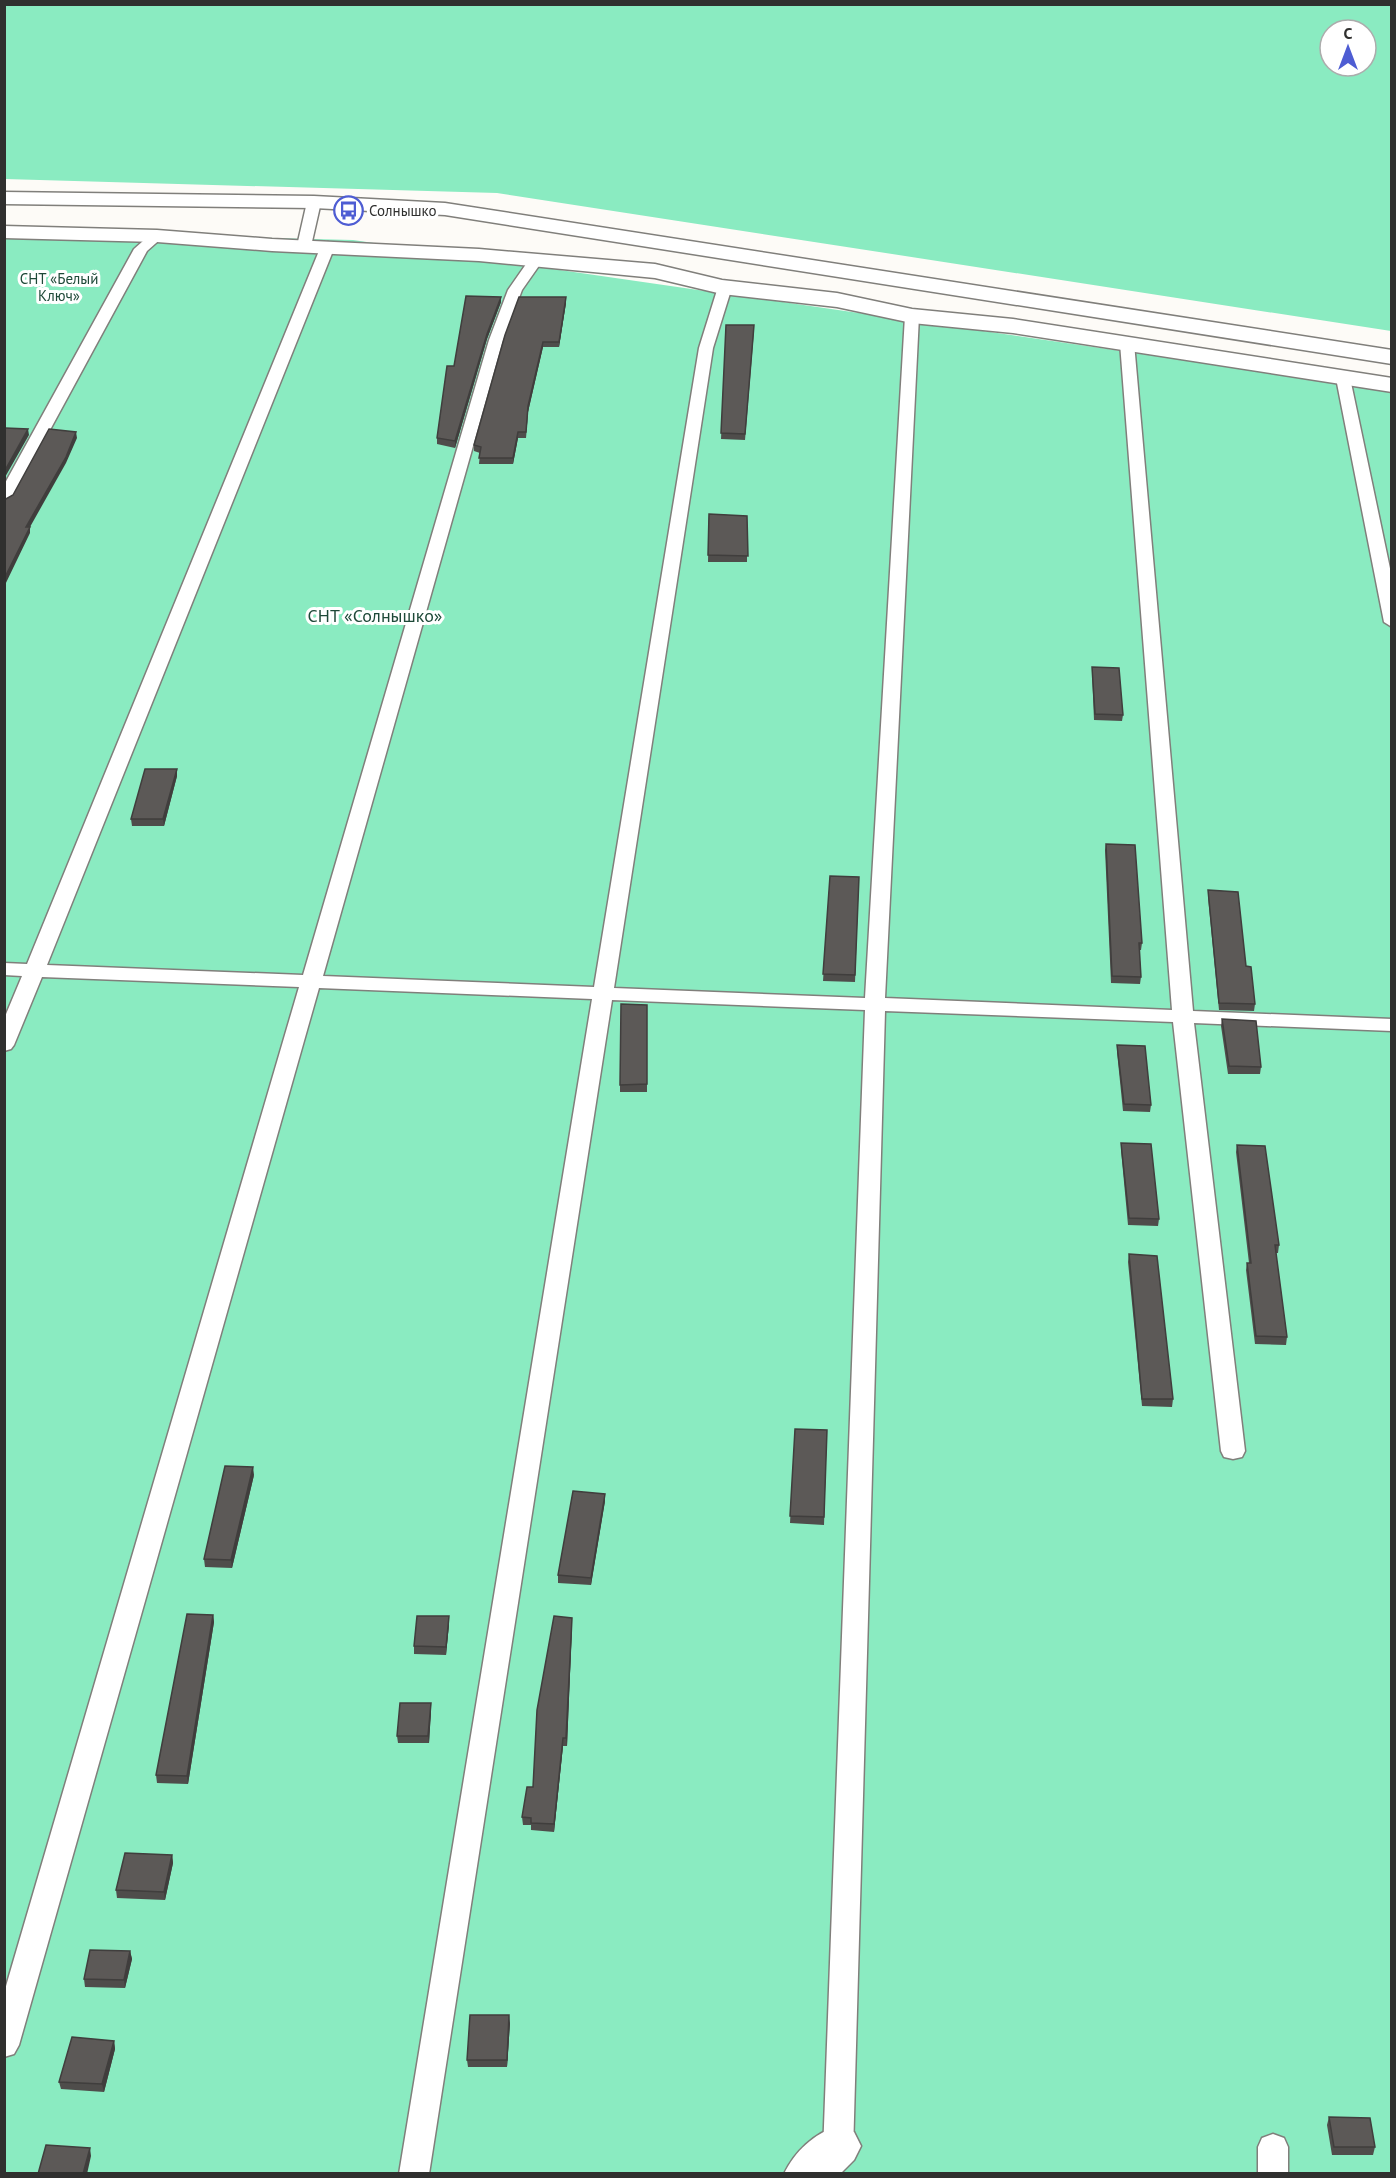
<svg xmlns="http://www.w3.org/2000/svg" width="1396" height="2178" viewBox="0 0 1396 2178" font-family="'PT Sans',sans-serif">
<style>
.green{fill:#8aebc1;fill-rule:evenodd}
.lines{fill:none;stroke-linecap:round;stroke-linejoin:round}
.service-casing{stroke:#807f7b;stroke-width:3}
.minor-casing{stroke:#807f7b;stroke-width:3}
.service{fill:#fff;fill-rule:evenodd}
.minor{fill:#fff;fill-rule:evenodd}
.wall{fill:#4f4d4b}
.shaded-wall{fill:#403e3d}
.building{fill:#5c5957;stroke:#403e3d;stroke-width:1.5}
.labels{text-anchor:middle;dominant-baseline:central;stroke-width:6;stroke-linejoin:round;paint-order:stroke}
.far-poi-label{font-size:15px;fill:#30302f;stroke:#fff;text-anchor:start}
.far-park-label{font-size:15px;fill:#1e4938;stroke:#fff}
.park-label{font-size:18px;fill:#1e4938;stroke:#fff}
</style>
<rect width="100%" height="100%" fill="#fdfbf7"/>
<!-- green -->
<path class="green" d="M 5,4 L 1391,5 L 1391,331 L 497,193 L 5,179 ZM 1330,30 L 1366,30 L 1366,66 L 1330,66 Z
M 5,231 L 353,240 L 1391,390 L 1391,2173 L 5,2174 Z"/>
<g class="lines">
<defs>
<path id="service" d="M 314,198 L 321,202 L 311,246 L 304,250 L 297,246 L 307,202 Z
M 157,232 L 164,236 L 147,251 L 12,500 L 4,505 L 4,485 L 134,249 L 152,233 Z
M 328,242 L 335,246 L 47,965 L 303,975 L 489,340 L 508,290 L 531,257 L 536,256 L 543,260 L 522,290 L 503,340 L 323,976 L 594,987 L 699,348 L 718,287 L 725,283 L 732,287 L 713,348 L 614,988 L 865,998 L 905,316 L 912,312 L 919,316 L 885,998 L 1172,1010 L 1120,343 L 1127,339 L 1134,343 L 1193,1011 L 1392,1019 L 1392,1031 L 1194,1023 L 1245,1451 L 1242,1457 L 1233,1459 L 1224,1457 L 1221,1451 L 1173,1022 L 885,1011 L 853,2153 L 849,2162 L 838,2166 L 827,2162 L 823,2153 L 865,1010 L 612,1000 L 429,2174 L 399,2174 L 592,999 L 319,988 L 19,2045 L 14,2054 L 4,2057 L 4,1993 L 299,987 L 42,977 L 14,1045 L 11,1049 L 4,1051 L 4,1019 L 22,976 L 4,975 L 4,963 L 27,964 L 321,246 Z
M 1343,374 L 1350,378 L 1392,578 L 1392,627 L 1384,622 L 1336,378 Z
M 1273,2134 L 1284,2138 L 1288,2147 L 1288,2174 L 1258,2174 L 1258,2147 L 1262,2138 Z"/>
<path id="minor" d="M 4,192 L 314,196 L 445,203 L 1392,350 L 1392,364 L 445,215 L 314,208 L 4,204 Z
M 4,226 L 157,230 L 272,239 L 479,249 L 655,264 L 722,280 L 837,293 L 912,309 L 1013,319 L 1392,378 L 1392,392 L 1013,333 L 912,323 L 837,307 L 722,294 L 655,278 L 479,261 L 272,251 L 157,242 L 4,238 Z
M 837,2126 L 854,2132 L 861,2146 L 854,2160 L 840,2174 L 784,2174 C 795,2151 814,2134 837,2126 Z"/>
</defs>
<!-- service casing -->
<use href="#service" class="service-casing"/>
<!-- minor casing -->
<use href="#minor" class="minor-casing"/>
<!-- service -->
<use href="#service" class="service"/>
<!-- minor -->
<use href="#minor" class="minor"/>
</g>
<!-- wall -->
<path class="wall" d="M 501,297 L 501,302 L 487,339 L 455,448 L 437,444 L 437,438 L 454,366 Z
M 566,297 L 566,303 L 559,347 L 543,347 L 528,412 L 526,438 L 518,438 L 513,464 L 479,464 L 480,453 L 474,451 L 474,445 Z
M 726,325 L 754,331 L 745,440 L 721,439 Z
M 709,514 L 747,516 L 747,562 L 708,562 Z
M 1092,667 L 1123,715 L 1122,721 L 1094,720 L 1092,673 Z
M 177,769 L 177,776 L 164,826 L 132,826 L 131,819 Z
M 1106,844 L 1142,943 L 1141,950 L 1139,950 L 1141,977 L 1140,984 L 1111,983 L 1105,850 Z
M 830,876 L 859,877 L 855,982 L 823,981 Z
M 1208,890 L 1246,966 L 1255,1004 L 1254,1011 L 1219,1010 L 1208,897 Z
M 647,1005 L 647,1092 L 620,1092 L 620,1085 Z
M 1222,1019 L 1261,1067 L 1260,1074 L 1228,1074 L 1221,1026 Z
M 1117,1045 L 1151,1105 L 1150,1112 L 1123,1111 L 1117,1052 Z
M 1121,1143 L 1159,1219 L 1158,1226 L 1128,1225 L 1121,1150 Z
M 1237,1145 L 1279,1245 L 1278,1253 L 1276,1253 L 1287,1337 L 1286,1345 L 1255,1344 L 1246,1270 L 1247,1263 L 1249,1263 L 1236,1152 Z
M 1129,1254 L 1173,1399 L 1172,1407 L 1142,1406 L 1128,1262 Z
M 795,1429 L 827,1430 L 824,1525 L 790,1523 Z
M 254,1475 L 232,1568 L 205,1567 L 204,1559 Z
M 605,1501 L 591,1585 L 558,1583 L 558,1575 Z
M 213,1615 L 214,1622 L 188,1784 L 157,1783 L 156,1775 Z
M 449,1624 L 446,1655 L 414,1654 L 414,1646 Z
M 572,1626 L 567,1746 L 563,1746 L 554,1832 L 531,1830 L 531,1825 L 523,1825 L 522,1817 L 533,1787 Z
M 431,1703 L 431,1711 L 429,1743 L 398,1743 L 397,1736 Z
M 172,1855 L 173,1863 L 165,1900 L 117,1898 L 116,1890 Z
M 130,1951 L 132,1959 L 125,1988 L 85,1987 L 84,1979 Z
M 510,2023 L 507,2067 L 468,2067 L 467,2060 Z
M 114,2041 L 115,2049 L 104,2092 L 61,2089 L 59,2082 Z
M 1329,2117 L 1375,2147 L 1373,2155 L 1332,2155 L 1327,2125 Z"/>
<!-- shaded-wall -->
<path class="shaded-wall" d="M 501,297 L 501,302 L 487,339 L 455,448 L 455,441 L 487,334 Z
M 566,297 L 566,303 L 559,347 L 559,342 Z
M 543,342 L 543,347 L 528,412 L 526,438 L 528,406 Z
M 28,429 L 29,435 L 4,479 L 4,472 Z
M 76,432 L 77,438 L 66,463 L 30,527 L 30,533 L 4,587 L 4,579 L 26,527 Z
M 518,432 L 518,438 L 513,464 L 513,458 Z
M 177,769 L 177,776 L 164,826 L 163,819 Z
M 253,1467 L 254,1475 L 232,1568 L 231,1560 Z
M 605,1494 L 605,1501 L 591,1585 L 591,1578 Z
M 213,1615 L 214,1622 L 188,1784 L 187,1776 Z
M 449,1616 L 449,1624 L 446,1655 L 446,1647 Z
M 572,1618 L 572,1626 L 567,1746 L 566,1738 Z
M 431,1703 L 431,1711 L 429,1743 L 428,1736 Z
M 563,1738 L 563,1746 L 554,1832 L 554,1824 Z
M 172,1855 L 173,1863 L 165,1900 L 164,1892 Z
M 130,1951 L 132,1959 L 125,1988 L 124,1980 Z
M 509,2015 L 510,2023 L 507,2067 L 507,2060 Z
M 114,2041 L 115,2049 L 104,2092 L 102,2084 Z
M 90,2148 L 91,2156 L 87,2174 L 83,2174 Z"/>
<!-- building -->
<path class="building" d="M 466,296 L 501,297 L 487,334 L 455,441 L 437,438 L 447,366 L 454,366 Z
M 519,297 L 566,297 L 559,342 L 543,342 L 528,406 L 526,432 L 518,432 L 513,458 L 479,458 L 481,447 L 474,445 L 505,335 Z
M 726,325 L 754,325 L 745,434 L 721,433 Z
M 5,428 L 28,429 L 4,472 L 4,428 Z
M 49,429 L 76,432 L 66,457 L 26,527 L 30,527 L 4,579 L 4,500 L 13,495 Z
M 709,514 L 747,516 L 748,556 L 708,555 Z
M 1092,667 L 1119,668 L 1123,715 L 1095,714 Z
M 145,769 L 177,769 L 163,819 L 131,819 Z
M 1106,844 L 1135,845 L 1142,943 L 1139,943 L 1141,977 L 1112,976 Z
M 830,876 L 859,877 L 855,975 L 823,974 Z
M 1208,890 L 1238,892 L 1246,966 L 1251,967 L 1255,1004 L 1219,1003 Z
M 621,1004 L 647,1005 L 647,1084 L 620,1085 Z
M 1222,1019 L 1256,1021 L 1261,1067 L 1229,1066 Z
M 1117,1045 L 1145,1046 L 1151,1105 L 1124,1104 Z
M 1121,1143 L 1151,1144 L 1159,1219 L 1129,1218 Z
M 1237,1145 L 1265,1146 L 1279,1245 L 1275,1245 L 1287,1337 L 1256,1336 L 1247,1263 L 1251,1263 Z
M 1129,1254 L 1157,1256 L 1173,1399 L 1142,1399 Z
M 795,1429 L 827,1430 L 824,1517 L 790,1516 Z
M 225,1466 L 253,1467 L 231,1560 L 204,1559 Z
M 573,1491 L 605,1494 L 591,1578 L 558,1575 Z
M 187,1614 L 213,1615 L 187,1776 L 156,1775 Z
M 417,1616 L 449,1616 L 446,1647 L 414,1646 Z
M 554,1616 L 572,1618 L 566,1738 L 563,1738 L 554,1824 L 531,1823 L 531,1818 L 522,1817 L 527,1787 L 533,1787 L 537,1710 Z
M 400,1703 L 431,1703 L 428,1736 L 397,1736 Z
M 125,1853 L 172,1855 L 164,1892 L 116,1890 Z
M 90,1950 L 130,1951 L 124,1980 L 84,1979 Z
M 470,2015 L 509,2015 L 507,2060 L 467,2060 Z
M 72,2037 L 114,2041 L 102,2084 L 59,2082 Z
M 1329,2117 L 1370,2118 L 1375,2147 L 1334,2147 Z
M 46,2145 L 90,2148 L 83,2174 L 38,2174 Z"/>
<!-- icons -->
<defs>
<symbol id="bus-ring" viewBox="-11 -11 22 22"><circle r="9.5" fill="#fff" stroke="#4e5dd3" stroke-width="1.5"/><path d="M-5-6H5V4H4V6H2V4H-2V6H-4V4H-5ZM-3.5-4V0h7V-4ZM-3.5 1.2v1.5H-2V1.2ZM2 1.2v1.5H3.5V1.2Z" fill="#4e5dd3"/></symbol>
</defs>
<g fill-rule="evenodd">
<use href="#bus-ring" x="332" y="194" width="33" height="33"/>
</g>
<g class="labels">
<!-- far-poi labels -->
<g class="far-poi-label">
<text x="369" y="210">Солнышко</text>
</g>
<!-- far-park labels -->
<g class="far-park-label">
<text x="59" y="278">СНТ «Белый<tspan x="59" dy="17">Ключ»</tspan></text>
</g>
<!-- park labels -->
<g class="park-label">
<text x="375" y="615">СНТ «Солнышко»</text>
</g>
</g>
<!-- border -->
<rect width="1396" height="2178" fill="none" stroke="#30302f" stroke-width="12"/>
<!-- north arrow -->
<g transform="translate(1348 48)"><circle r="28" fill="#ffffff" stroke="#acacac" stroke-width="1.5"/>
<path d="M0-4.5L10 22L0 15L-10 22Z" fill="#4e5dd3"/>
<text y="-9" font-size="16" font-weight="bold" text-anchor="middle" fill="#30302f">С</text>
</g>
</svg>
